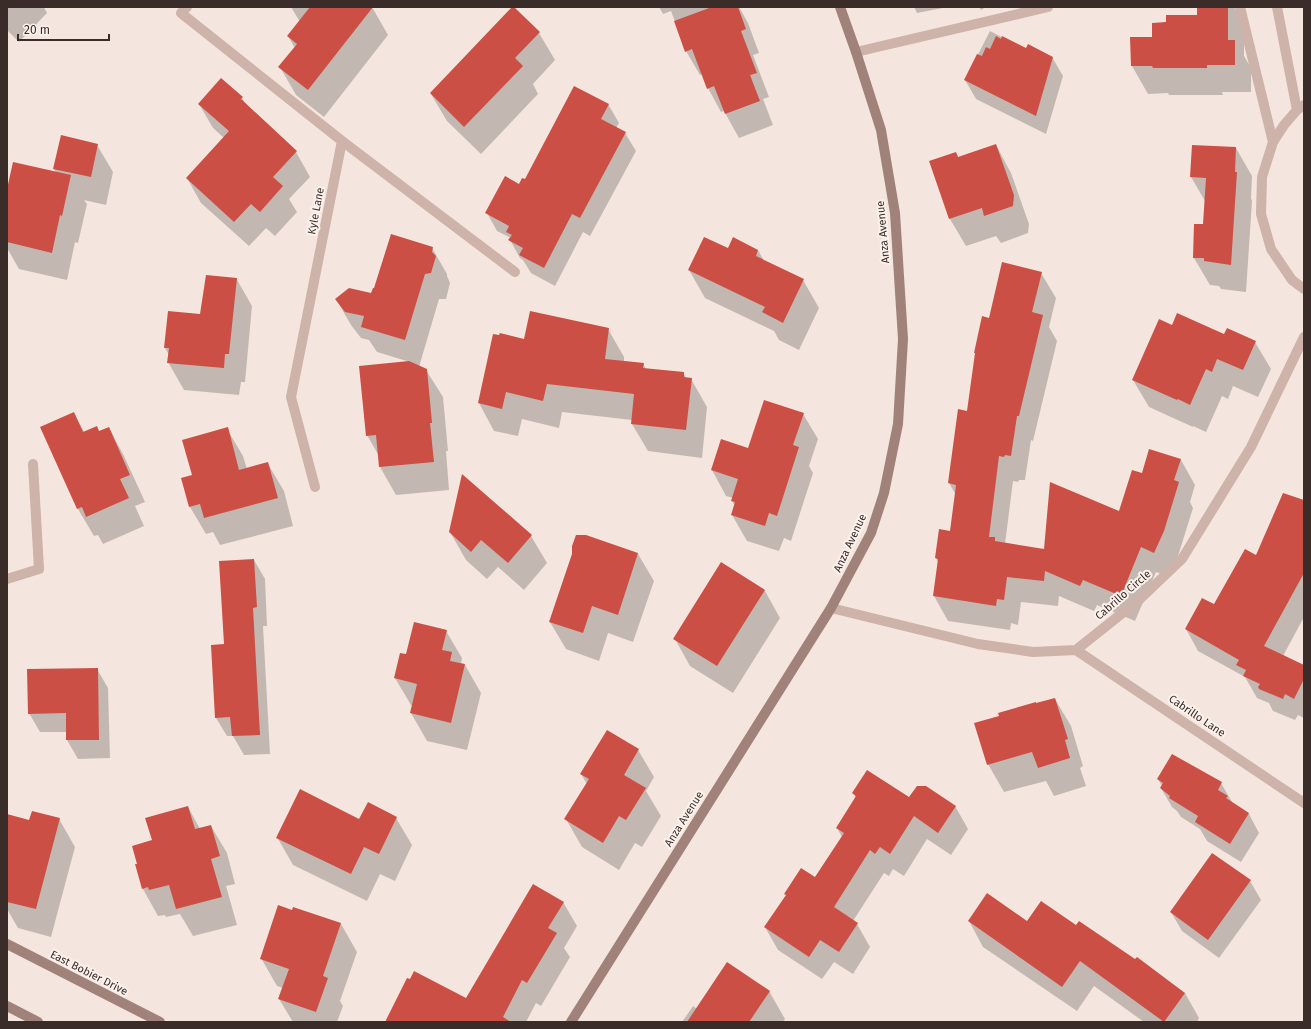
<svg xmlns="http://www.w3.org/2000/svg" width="1311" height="1029" viewBox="0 0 1311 1029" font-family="'Fira Sans',sans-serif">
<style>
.shadow{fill:#0003}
.building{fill:#cb4f45}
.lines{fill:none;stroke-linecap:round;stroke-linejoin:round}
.lane{stroke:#cdb3a9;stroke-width:10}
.street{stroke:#cdb3a9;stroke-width:10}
.secondary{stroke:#a1827a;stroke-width:10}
.labels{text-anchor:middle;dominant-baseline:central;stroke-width:4;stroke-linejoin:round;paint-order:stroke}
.street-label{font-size:11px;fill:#3a2c29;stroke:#fbf1eb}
</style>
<rect width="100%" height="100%" fill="#f4e6de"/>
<!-- shadow -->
<path class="shadow" d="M 7,7 L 44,7 L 47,13 L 19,42 L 7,30 Z
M 291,7 L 372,7 L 388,35 L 324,117 L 296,95 L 280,67 L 295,48 L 288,36 L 300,22 Z
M 513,7 L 539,33 L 555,60 L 533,84 L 538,94 L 481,154 L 447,121 L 431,94 Z
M 659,7 L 739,7 L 748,23 L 759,53 L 753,55 L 769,97 L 763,99 L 773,125 L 739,138 L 724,111 L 721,112 L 708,88 L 702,74 L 700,75 L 686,51 L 671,11 L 663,14 Z
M 914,7 L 948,7 L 917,13 Z
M 979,7 L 986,7 L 981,10 Z
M 1198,7 L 1234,7 L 1244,24 L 1244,56 L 1251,68 L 1251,92 L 1222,92 L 1223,95 L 1169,95 L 1168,93 L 1148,94 L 1132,66 L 1153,38 L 1167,23 L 1198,16 Z
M 990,31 L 1027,50 L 1052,57 L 1063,76 L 1046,134 L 976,99 L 965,80 Z
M 242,98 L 247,106 L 296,152 L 310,177 L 289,199 L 297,212 L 275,236 L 266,228 L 249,246 L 201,203 L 187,178 L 224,138 L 213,128 L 199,104 Z
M 608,104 L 619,123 L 616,128 L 625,133 L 636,151 L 590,236 L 583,232 L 555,286 L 531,273 L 523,260 L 520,258 L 510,240 L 511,238 L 497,231 L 487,213 L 525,180 Z
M 97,145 L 113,172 L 106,205 L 84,200 L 87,204 L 78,243 L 75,242 L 67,280 L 19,269 L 7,248 L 7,193 L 56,173 L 54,169 Z
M 996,145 L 1011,173 L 1029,224 L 1028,233 L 1001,243 L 996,236 L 966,246 L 950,219 L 930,162 L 958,158 Z
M 1236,148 L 1252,176 L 1251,198 L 1252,201 L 1246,292 L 1221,289 L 1219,286 L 1210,285 L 1194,258 L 1204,225 L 1205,201 L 1191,177 Z
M 704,238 L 729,249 L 758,250 L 764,261 L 803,280 L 819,308 L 799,350 L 779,340 L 774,331 L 705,298 L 689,270 Z
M 432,248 L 447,274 L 447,276 L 450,283 L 446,299 L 439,299 L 419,367 L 426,370 L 443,397 L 448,451 L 446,451 L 449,490 L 396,495 L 380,467 L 379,456 L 367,435 L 410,362 L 377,352 L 369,340 L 361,338 L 351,325 L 336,299 L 372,294 Z
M 1041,273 L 1056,298 L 1049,327 L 1057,341 L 1033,441 L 1031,440 L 1025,480 L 1019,480 L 1018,482 L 1013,481 L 1005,544 L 1045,551 L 1119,512 L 1142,475 L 1150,450 L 1181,460 L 1195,485 L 1190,502 L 1193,508 L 1178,556 L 1169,577 L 1156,572 L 1135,621 L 1097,605 L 1094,611 L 1059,596 L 1058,606 L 1021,602 L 1018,625 L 1011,623 L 1010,630 L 948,621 L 934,596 L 938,562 L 936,558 L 951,532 L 956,495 L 949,483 L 959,410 L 968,412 L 976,355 L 975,353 L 990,319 Z
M 236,278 L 252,306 L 245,382 L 241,382 L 239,395 L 184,390 L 168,362 L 169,355 L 165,348 L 201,315 Z
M 1173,326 L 1255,342 L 1271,369 L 1258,397 L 1233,386 L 1228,399 L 1222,396 L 1206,432 L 1193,426 L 1193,427 L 1149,407 L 1133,380 Z
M 608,329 L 624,357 L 624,362 L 643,364 L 646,369 L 683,373 L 687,379 L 691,379 L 707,407 L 702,458 L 648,451 L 632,424 L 632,420 L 562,412 L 559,428 L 522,419 L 518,436 L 494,431 L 479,403 L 494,335 L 524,340 Z
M 74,414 L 85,433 L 99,432 L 109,428 L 124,456 L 145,502 L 135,506 L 144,526 L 103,544 L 98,535 L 94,536 L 78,509 L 42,428 Z
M 803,414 L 818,439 L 809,466 L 813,473 L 791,541 L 784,538 L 779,551 L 747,541 L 732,515 L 735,506 L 732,501 L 733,498 L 726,496 L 712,470 L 749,449 Z
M 227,429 L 243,456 L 247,469 L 268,464 L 284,491 L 293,526 L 220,545 L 213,532 L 206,534 L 190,507 L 193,476 Z
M 1304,501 L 1304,617 L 1283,656 L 1304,666 L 1304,718 L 1298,715 L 1295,720 L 1273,711 L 1269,703 L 1257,698 L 1245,677 L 1198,651 L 1186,629 L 1214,605 Z
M 450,532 L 531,536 L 547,563 L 524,590 L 498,567 L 487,579 L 466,560 Z
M 586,536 L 638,554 L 654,581 L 633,642 L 608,633 L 599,661 L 566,649 L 550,622 Z
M 254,560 L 265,579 L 267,626 L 263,626 L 270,754 L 244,755 L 233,736 L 227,736 L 216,718 L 225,645 Z
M 765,591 L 780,618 L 733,693 L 690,666 L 675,639 Z
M 446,631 L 462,658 L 461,664 L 465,665 L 481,693 L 467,750 L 427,741 L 411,713 L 413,706 L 411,705 L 395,678 L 407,655 Z
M 97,669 L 108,688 L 110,758 L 78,759 L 67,740 L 67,732 L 40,732 L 29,713 Z
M 1055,699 L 1071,726 L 1083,766 L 1080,768 L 1086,786 L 1054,796 L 1046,781 L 1004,792 L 988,764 L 1036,705 Z
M 638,750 L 654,777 L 646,791 L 661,816 L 642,847 L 635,843 L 619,870 L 582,847 L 566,819 L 587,784 L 581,774 Z
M 1158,779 L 1221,783 L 1232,802 L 1232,803 L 1249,814 L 1259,833 L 1241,862 L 1207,841 L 1200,829 L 1181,817 L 1177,811 L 1172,807 L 1161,788 L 1162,786 Z
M 853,793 L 909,799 L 955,806 L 968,829 L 951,855 L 927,839 L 904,876 L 893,869 L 889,876 L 884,873 L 853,921 L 857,924 L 870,947 L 853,974 L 834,962 L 822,979 L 778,950 L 765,927 L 815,878 L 842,837 L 837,828 L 856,798 Z
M 188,807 L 200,829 L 211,826 L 227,853 L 235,884 L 226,886 L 237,925 L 193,936 L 180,914 L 166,917 L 165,915 L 158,916 L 143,889 L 138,864 L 153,841 Z
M 7,815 L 30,821 L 59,819 L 75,847 L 51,937 L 18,928 L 7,909 Z
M 396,818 L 412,845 L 395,881 L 380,874 L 367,901 L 293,865 L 277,837 L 359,821 Z
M 1213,854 L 1250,881 L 1261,900 L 1219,958 L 1182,931 L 1171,912 Z
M 563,902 L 577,926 L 564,948 L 570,957 L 541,1006 L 536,1003 L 526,1022 L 386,1022 L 466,1000 Z
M 294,908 L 341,924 L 357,952 L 340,1001 L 343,1006 L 337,1022 L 293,1022 L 279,999 L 283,988 L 277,986 L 261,958 Z
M 969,921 L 1076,927 L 1185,993 L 1199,1018 L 1197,1022 L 1144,1022 L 1094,986 L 1077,1011 L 983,947 Z
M 769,991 L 785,1019 L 783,1022 L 682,1022 L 693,1006 L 697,1009 Z"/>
<!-- building -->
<path class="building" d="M 310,7 L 373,7 L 308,90 L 278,67 L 297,44 L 287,36 Z
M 512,7 L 514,7 L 540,32 L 515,58 L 523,66 L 464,127 L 430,93 Z
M 712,7 L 738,7 L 746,29 L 741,31 L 757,73 L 750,75 L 760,101 L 725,114 L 714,86 L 707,89 L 692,49 L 685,52 L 674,21 Z
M 1197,7 L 1228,7 L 1228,40 L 1235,40 L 1235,65 L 1207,65 L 1207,68 L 1153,68 L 1152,66 L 1131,66 L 1130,37 L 1152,37 L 1152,23 L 1166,22 L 1166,15 L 1197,15 Z
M 996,36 L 1001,39 L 1002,36 L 1026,48 L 1028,44 L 1053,57 L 1036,116 L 964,80 L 977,54 L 982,56 L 986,47 L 990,49 Z
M 221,78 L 243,97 L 241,99 L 297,151 L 273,177 L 283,186 L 260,212 L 251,204 L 234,222 L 186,178 L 229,131 L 198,104 Z
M 574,86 L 609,104 L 601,119 L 626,132 L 580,218 L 572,214 L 544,268 L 519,255 L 523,248 L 508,240 L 512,235 L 506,232 L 509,226 L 485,213 L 505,176 L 519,184 L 522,178 L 525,179 Z
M 61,135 L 98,144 L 91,177 L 53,169 Z
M 996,144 L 1014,195 L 1013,206 L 984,216 L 982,208 L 949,219 L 929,161 L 956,152 L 958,157 Z
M 1192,145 L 1236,147 L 1235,172 L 1237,172 L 1231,265 L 1204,261 L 1204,258 L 1193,258 L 1194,224 L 1203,224 L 1206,178 L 1190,177 Z
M 13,162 L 71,175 L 62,216 L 60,215 L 52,253 L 7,242 L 7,189 Z
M 391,234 L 433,247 L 432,252 L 436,256 L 431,273 L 425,274 L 405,340 L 361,327 L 364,316 L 345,312 L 335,299 L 349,288 L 371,293 L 373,288 L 374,288 Z
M 704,237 L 728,248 L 733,237 L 758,250 L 756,256 L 804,279 L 783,323 L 762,312 L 765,307 L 688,270 Z
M 1002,262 L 1042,272 L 1032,312 L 1043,315 L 1019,416 L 1017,416 L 1011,456 L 1005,455 L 1004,457 L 999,456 L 989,537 L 995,537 L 995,541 L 1044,549 L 1050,482 L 1119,511 L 1132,470 L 1142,473 L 1149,449 L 1181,459 L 1174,480 L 1179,482 L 1164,531 L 1154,553 L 1141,547 L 1121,596 L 1083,580 L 1080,586 L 1045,571 L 1044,581 L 1007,577 L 1004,600 L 997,599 L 996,606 L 933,596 L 938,559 L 935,558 L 939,529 L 950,531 L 956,485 L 948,483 L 958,409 L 967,411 L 975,353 L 974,353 L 982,316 L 989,318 Z
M 206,275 L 237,278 L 229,354 L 225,354 L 224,368 L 167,363 L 169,348 L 164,348 L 168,311 L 200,314 Z
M 530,311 L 609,328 L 605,359 L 644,363 L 643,368 L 684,372 L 684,377 L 692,378 L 686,430 L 631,424 L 634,394 L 547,384 L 543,401 L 506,392 L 502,409 L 478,403 L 493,334 L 499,335 L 500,333 L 524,339 Z
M 1177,313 L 1224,334 L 1227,328 L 1256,341 L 1243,370 L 1217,359 L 1212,372 L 1206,369 L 1190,405 L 1178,399 L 1177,400 L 1132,380 L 1159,319 L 1172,325 Z
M 409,361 L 427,369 L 432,423 L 430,423 L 434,462 L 379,467 L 376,435 L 366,436 L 359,366 Z
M 764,400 L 804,413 L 793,445 L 799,447 L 777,516 L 769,513 L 765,526 L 731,515 L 735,502 L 731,501 L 738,479 L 711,470 L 721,439 L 748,448 Z
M 74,412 L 83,432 L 97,426 L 99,431 L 109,427 L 130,475 L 120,479 L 129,498 L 86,517 L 82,507 L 77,509 L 40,427 Z
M 228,427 L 239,470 L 268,462 L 278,498 L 204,518 L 200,504 L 189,507 L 181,478 L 192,475 L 182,440 Z
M 462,474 L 532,535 L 508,563 L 481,540 L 471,552 L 449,532 Z
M 1283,493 L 1304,500 L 1304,573 L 1264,646 L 1304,665 L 1304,679 L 1294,699 L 1285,694 L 1283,699 L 1259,689 L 1258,687 L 1260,684 L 1243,676 L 1246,670 L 1236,665 L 1239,660 L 1185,629 L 1202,598 L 1214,604 L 1245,549 L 1256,555 Z
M 576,535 L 586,535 L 638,553 L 618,615 L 592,606 L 583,633 L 549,622 L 572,554 L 572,546 Z
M 254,559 L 257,607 L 253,608 L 260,735 L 232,736 L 230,717 L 215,718 L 211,645 L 224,644 L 219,561 Z
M 721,562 L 765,590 L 717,666 L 673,639 Z
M 414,622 L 447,630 L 442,650 L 452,652 L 450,661 L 465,664 L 451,723 L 410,713 L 417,684 L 394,678 L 400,653 L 406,654 Z
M 98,668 L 99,740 L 66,740 L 66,713 L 28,714 L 27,669 Z
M 1055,698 L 1068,739 L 1065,740 L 1070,758 L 1038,768 L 1032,752 L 987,765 L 974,723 L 999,716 L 998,713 L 1036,702 L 1036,703 Z
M 607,730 L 639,749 L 624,775 L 646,788 L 626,820 L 619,816 L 603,843 L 564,819 L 589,779 L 580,774 Z
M 1172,754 L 1222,782 L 1218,790 L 1228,796 L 1226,798 L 1249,813 L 1230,844 L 1195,822 L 1198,816 L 1169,798 L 1170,796 L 1160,788 L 1163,783 L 1157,779 Z
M 867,770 L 909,797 L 917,786 L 926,786 L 956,806 L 938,833 L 914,816 L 890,854 L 880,847 L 875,854 L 870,850 L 834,907 L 858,923 L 839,952 L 820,940 L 809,957 L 764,927 L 786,895 L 784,894 L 801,868 L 815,877 L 844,833 L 836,828 L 856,796 L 852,793 Z
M 300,789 L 359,819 L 368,802 L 397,817 L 379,854 L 364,847 L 351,874 L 276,838 Z
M 188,806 L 195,829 L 211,825 L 220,856 L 211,859 L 222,897 L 176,909 L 169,885 L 149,890 L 148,887 L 142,889 L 135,864 L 137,864 L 132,846 L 152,840 L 145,818 Z
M 32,811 L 60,818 L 36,909 L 7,902 L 7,814 L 29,820 Z
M 1212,853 L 1251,880 L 1208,940 L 1170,912 Z
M 533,884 L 564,902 L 548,928 L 557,933 L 527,983 L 522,980 L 503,1017 L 511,1022 L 385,1022 L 407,978 L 410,979 L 414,971 L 466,998 Z
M 987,893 L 1027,921 L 1041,901 L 1076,925 L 1079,921 L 1135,959 L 1137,957 L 1185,993 L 1164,1022 L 1080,961 L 1062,987 L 968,921 Z
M 278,905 L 292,910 L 293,907 L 341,923 L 323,976 L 328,978 L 316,1012 L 278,999 L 289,969 L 260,959 Z
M 727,962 L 770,991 L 749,1022 L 687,1022 Z"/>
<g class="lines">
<!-- lane -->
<path class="lane" d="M 342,141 L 515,272
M 7,579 L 39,569 L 33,464"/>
<!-- street -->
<path class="street" d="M 187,7 L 181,13 L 342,141 L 291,397 L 315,487
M 1240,7 L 1273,142
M 1277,7 L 1297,110
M 856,52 L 1048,7
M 1304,105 L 1297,110 L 1284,125 L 1273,142 L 1262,177 L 1261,214 L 1271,249 L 1292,280 L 1304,289
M 831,608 L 978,644 L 1033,652 L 1076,650 L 1140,599 L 1182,559 L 1251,447 L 1304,337
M 1076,650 L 1304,803"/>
<!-- secondary -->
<path class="secondary" d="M 7,944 L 160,1022
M 7,1006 L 38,1022
M 571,1022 L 831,608 L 871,533 L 884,493 L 898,424 L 903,339 L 895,213 L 881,130 L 856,52 L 840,7"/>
</g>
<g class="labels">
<!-- street labels -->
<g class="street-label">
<text transform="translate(316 211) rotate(-79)">Kyle Lane</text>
<text transform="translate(883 232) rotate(-95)">Anza Avenue</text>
<text transform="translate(850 543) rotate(-65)">Anza Avenue</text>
<text transform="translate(1123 595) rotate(-41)">Cabrillo Circle</text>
<text transform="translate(1197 716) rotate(34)">Cabrillo Lane</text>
<text transform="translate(684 819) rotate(-58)">Anza Avenue</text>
<text transform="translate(89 973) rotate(27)">East Bobier Drive</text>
</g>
</g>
<!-- border -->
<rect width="1311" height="1029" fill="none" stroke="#3a2c29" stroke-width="16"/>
<!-- scale -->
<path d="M18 34v6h91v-6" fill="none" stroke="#3a2c29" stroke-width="2"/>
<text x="24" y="34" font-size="12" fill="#3a2c29" stroke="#fbf1eb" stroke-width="3" paint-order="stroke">20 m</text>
</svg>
